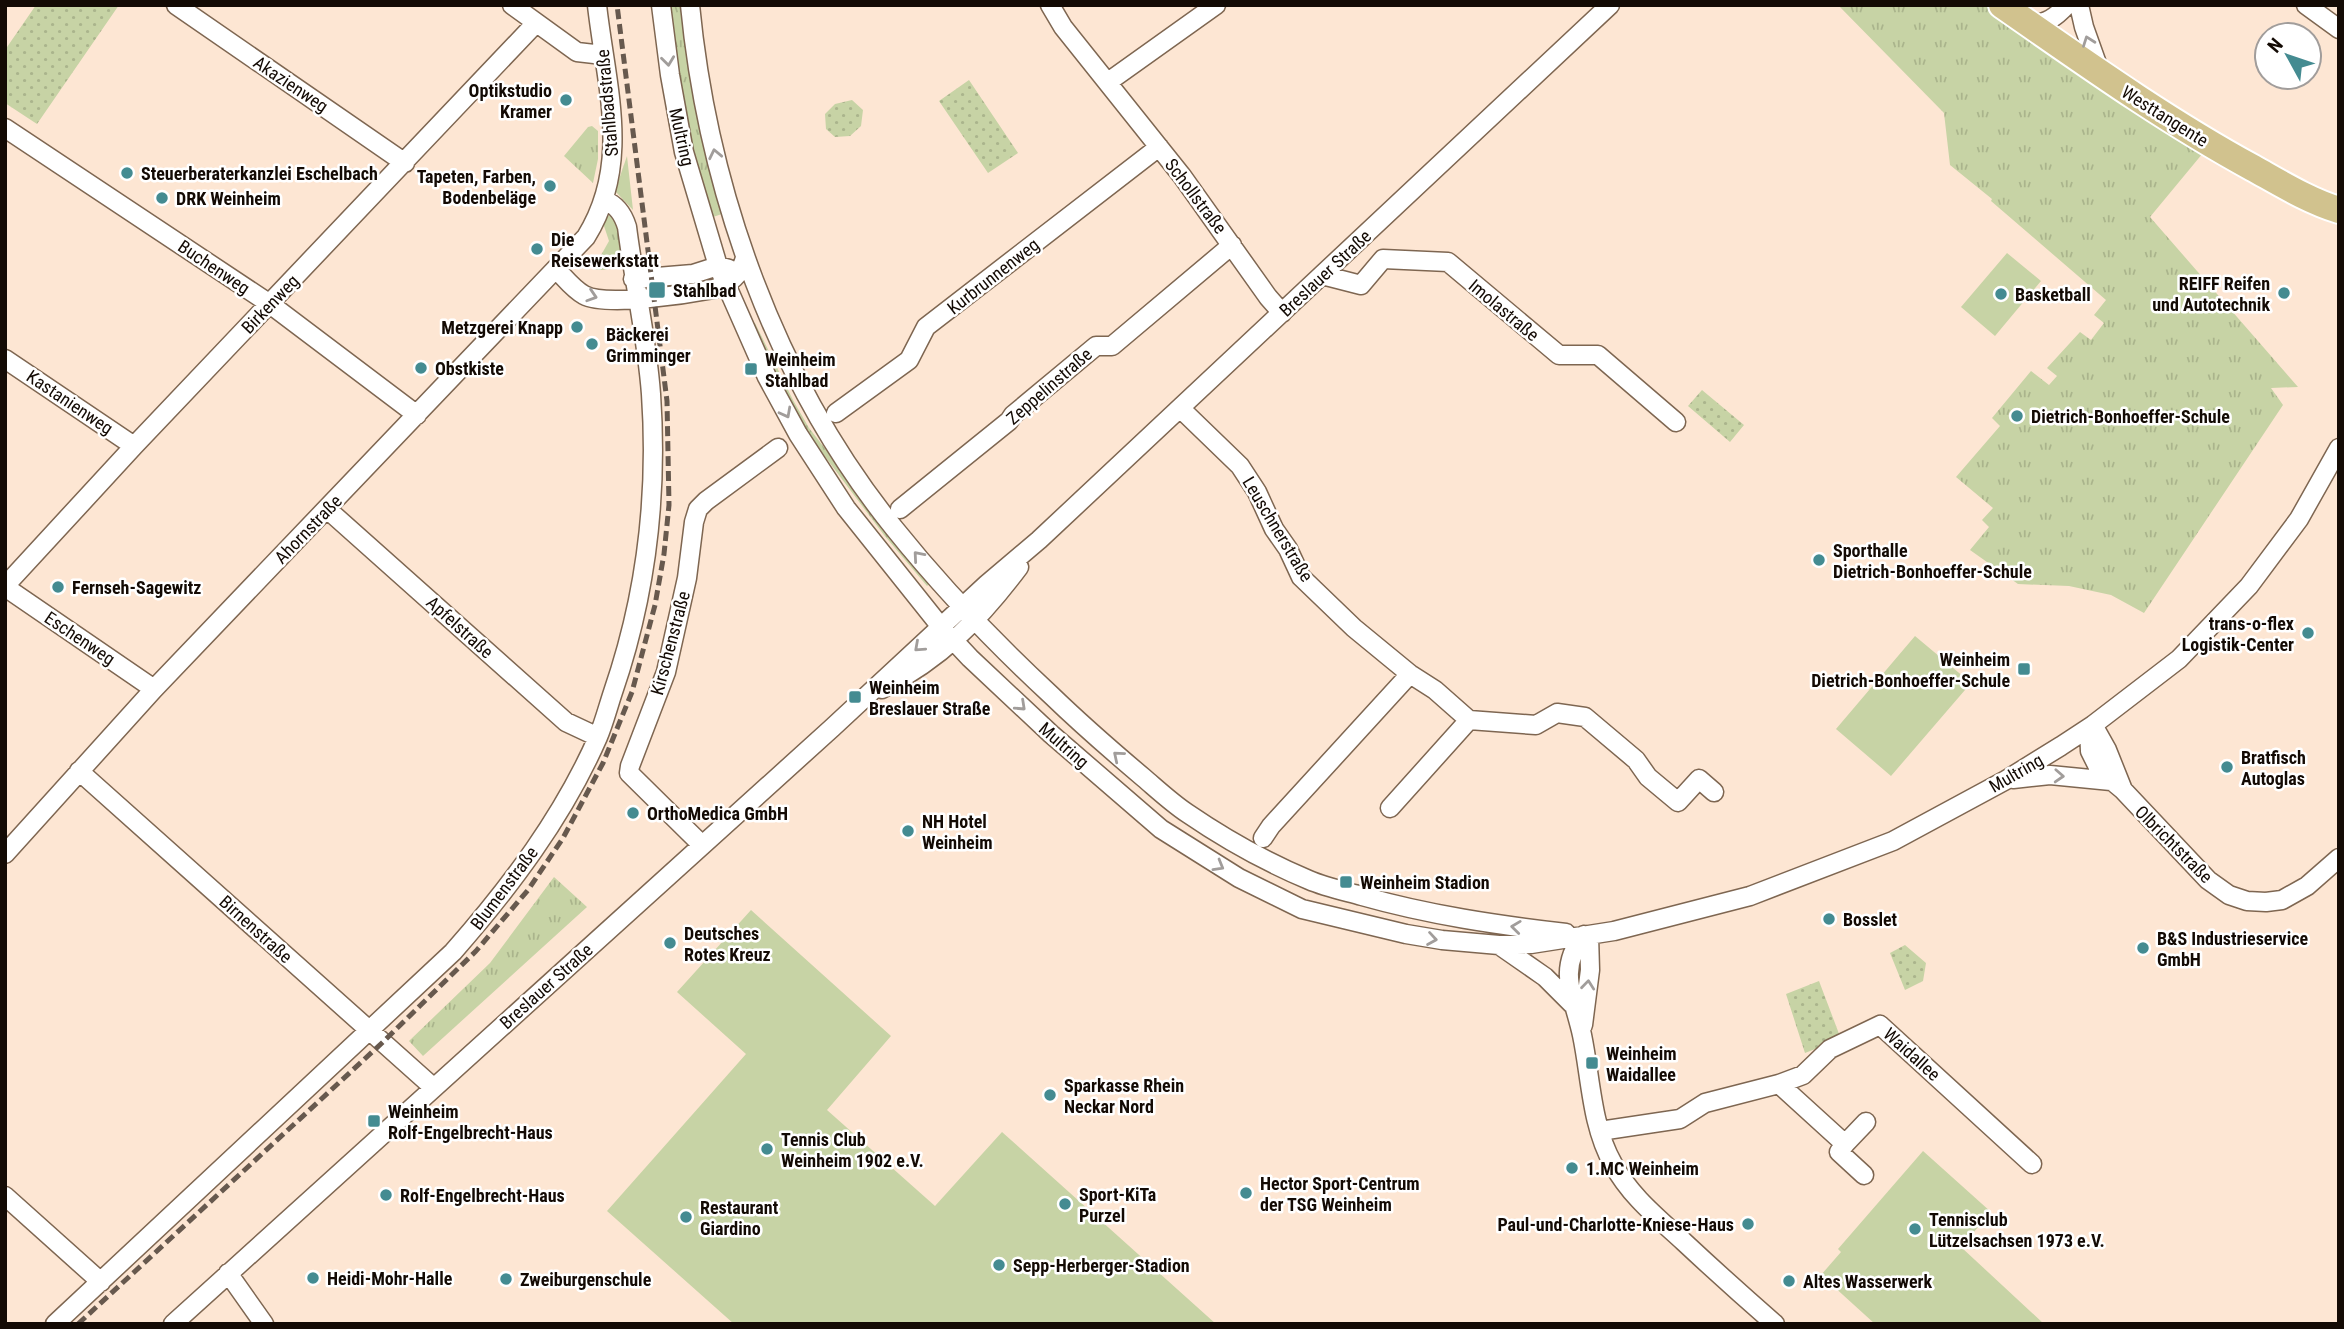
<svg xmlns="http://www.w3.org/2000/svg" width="2344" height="1329" viewBox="0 0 2344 1329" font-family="'Roboto Condensed',sans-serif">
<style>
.grass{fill:url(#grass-tufts)}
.park{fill:url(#park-dots)}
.pitch{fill:#c7d3a5}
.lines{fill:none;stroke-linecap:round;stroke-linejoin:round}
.minor-casing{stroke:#7e6651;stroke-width:21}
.primary-casing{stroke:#fff;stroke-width:30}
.minor{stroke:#fff;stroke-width:18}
.primary{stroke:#d1c28e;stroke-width:26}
.rail{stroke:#67594e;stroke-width:5;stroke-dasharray:10 5;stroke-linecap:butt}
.oneway{stroke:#a19d9b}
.poi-dot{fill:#448b91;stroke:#fff;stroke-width:2.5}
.labels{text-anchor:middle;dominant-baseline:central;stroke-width:5;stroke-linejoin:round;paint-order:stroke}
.street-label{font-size:18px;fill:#130a04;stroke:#fff}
.poi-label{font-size:18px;font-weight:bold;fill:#130a04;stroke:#fff;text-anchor:start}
</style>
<defs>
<pattern id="grass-tufts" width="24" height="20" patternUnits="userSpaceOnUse" patternTransform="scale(1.75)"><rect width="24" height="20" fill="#c7d3a5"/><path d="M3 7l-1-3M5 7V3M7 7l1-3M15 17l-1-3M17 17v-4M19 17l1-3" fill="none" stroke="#aab48c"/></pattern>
<pattern id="park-dots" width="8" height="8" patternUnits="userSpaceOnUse" patternTransform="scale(1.75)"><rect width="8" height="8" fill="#c7d3a5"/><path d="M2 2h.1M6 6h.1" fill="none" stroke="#aab48c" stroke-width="1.8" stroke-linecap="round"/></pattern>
</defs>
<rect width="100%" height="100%" fill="#fde6d3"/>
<!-- grass -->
<path class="grass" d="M 670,5 L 682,5 L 691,81 L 704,149 L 722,214 L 710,218 L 692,148 L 679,84 Z
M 1838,5 L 1985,5 L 2094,83 L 2203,153 L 2150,217 L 2298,387 L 2271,388 L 2283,405 L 2144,613 L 2111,595 L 2069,586 L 2018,584 L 1970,550 L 1989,527 L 1982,520 L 1993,508 L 1956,477 L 2000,426 L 1992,418 L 2031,371 L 2049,385 L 2057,376 L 2047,368 L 2080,332 L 2091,340 L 2104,323 L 2094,315 L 2106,300 L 1991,201 L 1992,199 L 1950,165 L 1944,113 Z
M 592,126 L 598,131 L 598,159 L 593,183 L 564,156 L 588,127 Z
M 627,156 L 633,210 L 615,191 Z
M 616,215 L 625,259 C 613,269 598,276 586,263 L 600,257 L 609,241 L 602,220 L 606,216 Z
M 755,323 L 793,400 L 809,428 L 930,583 L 927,586 L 884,535 L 805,430 L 788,402 L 751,325 Z
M 554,877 L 587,907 L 423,1056 L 409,1041 L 490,963 Z"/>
<!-- park -->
<path class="park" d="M 36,5 L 119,5 L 37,124 L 5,103 L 5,50 Z
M 969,80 L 1018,153 L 988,173 L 939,101 Z
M 852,100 L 863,110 L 861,126 L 850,136 L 835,137 L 826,129 L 825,114 L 835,104 Z
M 1702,390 L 1744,425 L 1730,442 L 1688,406 Z
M 1905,945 L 1926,963 L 1923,981 L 1905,990 L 1890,953 Z
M 1819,981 L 1841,1039 L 1805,1053 L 1786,994 Z"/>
<!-- pitch -->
<path class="pitch" d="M 2007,253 L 2041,281 L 1995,336 L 1961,307 Z
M 1915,636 L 1971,683 L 1891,776 L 1836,729 Z
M 751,910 L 891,1036 L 827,1110 L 935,1206 L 1002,1132 L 1216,1324 L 734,1324 L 607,1211 L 746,1054 L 677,992 Z
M 1923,1151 L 1991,1212 L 1961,1247 L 2044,1324 L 1875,1324 L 1821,1275 L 1841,1252 L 1838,1249 Z"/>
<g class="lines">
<defs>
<path id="minor" d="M 176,5 L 405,163
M 512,5 L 577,52 L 603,55
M 661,5 L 670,75 L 684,152 L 718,266 L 767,377 L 798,434 L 846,508 L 941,627 L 970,658 L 1051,734 L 1161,829 L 1239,878 L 1302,909 L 1406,934 L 1442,940 L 1499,945 L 1531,944 L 1614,931 L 1750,896 L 1893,841 L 2006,780 L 2061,746 L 2093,725 L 2179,659 L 2249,586 L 2299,519 L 2339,448
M 690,5 C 708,191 776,382 894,528 C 942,588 995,643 1051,695 C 1081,724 1112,751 1144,778 C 1158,790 1172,803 1187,813 C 1225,839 1266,862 1309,880 C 1325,887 1344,891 1362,896 C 1429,915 1497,925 1566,933
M 1050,5 L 1063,27 L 1182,176 L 1268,297 L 1282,313
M 2079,5 L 2084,27 L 2100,72
M 2306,5 L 2339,29
M 2030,25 C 2047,23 2055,18 2067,5
M 1108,82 L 1216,5
M 5,128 L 270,304 L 417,415
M 556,269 C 565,278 573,289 584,295 C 606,307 688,294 714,289 C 731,283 740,276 745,258
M 1322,275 L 1361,285 L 1383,259 L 1448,262 L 1559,355 L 1598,355 L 1676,422
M 633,279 L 693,274 L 718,266 L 729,269
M 5,359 L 134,446
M 1180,408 L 1240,466 L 1257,492 L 1274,529 L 1288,549 L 1301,577 L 1354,628 L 1410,674 L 1435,690 L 1469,720 L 1536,725 L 1557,713 L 1585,717 L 1636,760 L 1648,777 L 1678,802 L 1699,779 L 1714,792
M 836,413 L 909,360 L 926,327 L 1159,147
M 327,509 L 566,722 L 598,737
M 900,509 L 1009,421 L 1013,415 L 1096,346 L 1112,346 L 1232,245
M 5,586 L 134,446 L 536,23
M 5,587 L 154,689
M 882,689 C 941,659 980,619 1019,567
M 2093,725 L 2107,750 L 2123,790
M 2089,728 L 2090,751 L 2100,771 L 2123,790 L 2208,880 L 2229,895 L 2247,901 L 2266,902 L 2282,900 L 2307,886 L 2339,858
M 79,771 L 434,1088
M 2013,779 L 2050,775 L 2111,781
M 1390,808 L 1469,720
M 1263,838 L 1271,826 L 1410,674
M 702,845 L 629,773 L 630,766 L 666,672 L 687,578 L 694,522 L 698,509 L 706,501 L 778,448
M 5,854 L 154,689 L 586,237 C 632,163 606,86 597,5
M 1584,935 C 1556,969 1574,998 1582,1035 C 1591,1078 1591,1125 1613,1164 C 1630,1196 1658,1218 1684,1242 C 1714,1270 1744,1297 1775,1324
M 1499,945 L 1545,977 L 1572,1004
M 1583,1025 L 1590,970 L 1589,935
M 1779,1084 L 1845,1144 L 1839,1152 L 1864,1175
M 1600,1131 L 1680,1119 L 1705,1103 L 1779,1084 L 1803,1075 L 1830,1049 L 1880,1025 L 2032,1164
M 1845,1144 L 1866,1122
M 5,1196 L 101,1282
M 228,1273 L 264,1324
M 55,1324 L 453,952 C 510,887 563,817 598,737 C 604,723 608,707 613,692 C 646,596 658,495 651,394 C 647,338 634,283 627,227 C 623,214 617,205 604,200
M 173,1324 L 832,728 L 987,584 L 1039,540 L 1610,5"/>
<path id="primary" d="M 2002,5 C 2084,62 2165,120 2253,168 C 2280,183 2309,201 2339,210"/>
</defs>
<!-- minor casing -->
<use href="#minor" class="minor-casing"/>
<!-- primary casing -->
<use href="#primary" class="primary-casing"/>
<!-- minor -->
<use href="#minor" class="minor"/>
<!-- primary -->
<use href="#primary" class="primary"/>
<!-- rail -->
<path class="rail" d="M 78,1324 L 383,1042 L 476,951 L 528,890 L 563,838 L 603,763 L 632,692 L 655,605 L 664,554 L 669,505 L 667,401 L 617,5"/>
</g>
<!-- one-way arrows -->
<defs><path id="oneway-chevron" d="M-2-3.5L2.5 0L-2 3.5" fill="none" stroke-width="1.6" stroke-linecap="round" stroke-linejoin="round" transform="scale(1.75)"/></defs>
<g class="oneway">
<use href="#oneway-chevron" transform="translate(2088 41) rotate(-110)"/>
<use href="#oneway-chevron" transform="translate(668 61) rotate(83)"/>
<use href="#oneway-chevron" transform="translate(715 154) rotate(-102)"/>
<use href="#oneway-chevron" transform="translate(592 296) rotate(18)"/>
<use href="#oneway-chevron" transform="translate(786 413) rotate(62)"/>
<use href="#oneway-chevron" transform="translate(918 556) rotate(-131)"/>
<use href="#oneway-chevron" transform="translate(919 647) rotate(138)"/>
<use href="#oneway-chevron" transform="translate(1021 706) rotate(43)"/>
<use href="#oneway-chevron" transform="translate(1118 756) rotate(-140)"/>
<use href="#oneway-chevron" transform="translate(2059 776) rotate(3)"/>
<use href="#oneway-chevron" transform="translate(1219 866) rotate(30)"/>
<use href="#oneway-chevron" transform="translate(1516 927) rotate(-173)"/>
<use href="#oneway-chevron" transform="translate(1432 939) rotate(9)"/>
<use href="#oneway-chevron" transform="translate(1588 985) rotate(-84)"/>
</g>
<!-- markers -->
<g class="poi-dot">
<circle cx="566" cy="100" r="7"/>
<circle cx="127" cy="173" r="7"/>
<circle cx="550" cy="186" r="7"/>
<circle cx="162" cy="198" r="7"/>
<circle cx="537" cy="249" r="7"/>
<rect x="648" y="281" width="18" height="18" rx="3.5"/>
<circle cx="2284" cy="293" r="7"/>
<circle cx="2001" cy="294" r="7"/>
<circle cx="577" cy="327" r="7"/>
<circle cx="592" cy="344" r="7"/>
<circle cx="421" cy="368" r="7"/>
<rect x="744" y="362" width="14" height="14" rx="3.5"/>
<circle cx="2017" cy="416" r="7"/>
<circle cx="1819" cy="560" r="7"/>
<circle cx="58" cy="587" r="7"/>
<circle cx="2308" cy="633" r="7"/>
<rect x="2017" y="662" width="14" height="14" rx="3.5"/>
<rect x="848" y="690" width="14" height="14" rx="3.5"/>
<circle cx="2227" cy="767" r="7"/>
<circle cx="633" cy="813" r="7"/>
<circle cx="908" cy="831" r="7"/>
<rect x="1339" y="875" width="14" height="14" rx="3.5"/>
<circle cx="1829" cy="919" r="7"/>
<circle cx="670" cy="943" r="7"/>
<circle cx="2143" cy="948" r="7"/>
<rect x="1585" y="1056" width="14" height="14" rx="3.5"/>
<circle cx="1050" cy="1095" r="7"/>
<rect x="367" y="1114" width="14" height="14" rx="3.5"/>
<circle cx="767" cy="1149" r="7"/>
<circle cx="1572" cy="1168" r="7"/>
<circle cx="1246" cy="1193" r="7"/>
<circle cx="386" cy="1195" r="7"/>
<circle cx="1065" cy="1204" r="7"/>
<circle cx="686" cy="1217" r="7"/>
<circle cx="1748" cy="1224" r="7"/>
<circle cx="1915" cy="1229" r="7"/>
<circle cx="999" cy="1265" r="7"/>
<circle cx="313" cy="1278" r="7"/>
<circle cx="506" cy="1279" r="7"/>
<circle cx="1789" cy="1281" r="7"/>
</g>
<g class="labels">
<!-- street labels -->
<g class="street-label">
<text transform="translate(291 84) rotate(34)">Akazienweg</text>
<text transform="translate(607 103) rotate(-95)">Stahlbadstraße</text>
<text transform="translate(2165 116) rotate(32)">Westtangente</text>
<text transform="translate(682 137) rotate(77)">Multring</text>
<text transform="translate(1196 196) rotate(53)">Schollstraße</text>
<text transform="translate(214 267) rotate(34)">Buchenweg</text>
<text transform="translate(1325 273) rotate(-43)">Breslauer Straße</text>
<text transform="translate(993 276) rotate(-38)">Kurbrunnenweg</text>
<text transform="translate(270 304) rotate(-46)">Birkenweg</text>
<text transform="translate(1504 310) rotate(40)">Imolastraße</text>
<text transform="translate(1049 386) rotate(-41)">Zeppelinstraße</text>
<text transform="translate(70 402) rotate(34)">Kastanienweg</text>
<text transform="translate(308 529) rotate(-46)">Ahornstraße</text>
<text transform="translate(1278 529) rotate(59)">Leuschnerstraße</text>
<text transform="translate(460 627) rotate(42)">Apfelstraße</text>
<text transform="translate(80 638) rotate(34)">Eschenweg</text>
<text transform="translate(670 643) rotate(-75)">Kirschenstraße</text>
<text transform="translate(1064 745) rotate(41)">Multring</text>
<text transform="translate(2016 773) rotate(-30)">Multring</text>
<text transform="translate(2174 844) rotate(45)">Olbrichtstraße</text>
<text transform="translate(504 888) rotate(-53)">Blumenstraße</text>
<text transform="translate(256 929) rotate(42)">Birnenstraße</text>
<text transform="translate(546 986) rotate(-42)">Breslauer Straße</text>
<text transform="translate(1912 1054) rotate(42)">Waidallee</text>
</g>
<!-- poi labels -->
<g class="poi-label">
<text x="552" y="90" text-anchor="end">Optikstudio<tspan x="552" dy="21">Kramer</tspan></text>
<text x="141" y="173">Steuerberaterkanzlei Eschelbach</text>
<text x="536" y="176" text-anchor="end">Tapeten, Farben,<tspan x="536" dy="21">Bodenbeläge</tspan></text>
<text x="176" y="198">DRK Weinheim</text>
<text x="551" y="239">Die<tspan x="551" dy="21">Reisewerkstatt</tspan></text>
<text x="2270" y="283" text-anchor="end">REIFF Reifen<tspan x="2270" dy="21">und Autotechnik</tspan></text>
<text x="673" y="290">Stahlbad</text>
<text x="2015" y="294">Basketball</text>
<text x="563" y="327" text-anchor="end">Metzgerei Knapp</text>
<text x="606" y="334">Bäckerei<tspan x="606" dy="21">Grimminger</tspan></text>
<text x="765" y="359">Weinheim<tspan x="765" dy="21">Stahlbad</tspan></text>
<text x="435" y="368">Obstkiste</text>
<text x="2031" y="416">Dietrich-Bonhoeffer-Schule</text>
<text x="1833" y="550">Sporthalle<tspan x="1833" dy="21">Dietrich-Bonhoeffer-Schule</tspan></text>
<text x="72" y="587">Fernseh-Sagewitz</text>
<text x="2294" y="623" text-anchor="end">trans-o-flex<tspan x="2294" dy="21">Logistik-Center</tspan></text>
<text x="2010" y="659" text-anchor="end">Weinheim<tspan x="2010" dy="21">Dietrich-Bonhoeffer-Schule</tspan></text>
<text x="869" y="687">Weinheim<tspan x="869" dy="21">Breslauer Straße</tspan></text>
<text x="2241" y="757">Bratfisch<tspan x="2241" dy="21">Autoglas</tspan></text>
<text x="647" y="813">OrthoMedica GmbH</text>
<text x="922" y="821">NH Hotel<tspan x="922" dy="21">Weinheim</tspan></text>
<text x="1360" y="882">Weinheim Stadion</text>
<text x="1843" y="919">Bosslet</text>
<text x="684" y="933">Deutsches<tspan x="684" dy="21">Rotes Kreuz</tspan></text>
<text x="2157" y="938">B&amp;S Industrieservice<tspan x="2157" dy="21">GmbH</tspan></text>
<text x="1606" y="1053">Weinheim<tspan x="1606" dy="21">Waidallee</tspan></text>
<text x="1064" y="1085">Sparkasse Rhein<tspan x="1064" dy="21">Neckar Nord</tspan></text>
<text x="388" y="1111">Weinheim<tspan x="388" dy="21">Rolf-Engelbrecht-Haus</tspan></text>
<text x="781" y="1139">Tennis Club<tspan x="781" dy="21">Weinheim 1902 e.V.</tspan></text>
<text x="1586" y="1168">1.MC Weinheim</text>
<text x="1260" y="1183">Hector Sport-Centrum<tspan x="1260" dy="21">der TSG Weinheim</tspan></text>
<text x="1079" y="1194">Sport-KiTa<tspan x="1079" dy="21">Purzel</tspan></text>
<text x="400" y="1195">Rolf-Engelbrecht-Haus</text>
<text x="700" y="1207">Restaurant<tspan x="700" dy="21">Giardino</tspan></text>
<text x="1929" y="1219">Tennisclub<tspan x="1929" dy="21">Lützelsachsen 1973 e.V.</tspan></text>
<text x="1734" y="1224" text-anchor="end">Paul-und-Charlotte-Kniese-Haus</text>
<text x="1013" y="1265">Sepp-Herberger-Stadion</text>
<text x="327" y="1278">Heidi-Mohr-Halle</text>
<text x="520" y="1279">Zweiburgenschule</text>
<text x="1803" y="1281">Altes Wasserwerk</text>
</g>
</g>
<!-- border -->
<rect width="2344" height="1329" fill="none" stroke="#130a04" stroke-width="14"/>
<!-- north arrow -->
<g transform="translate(2288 56) rotate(310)"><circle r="33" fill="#ffffff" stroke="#a19d9b" stroke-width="2"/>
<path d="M0-5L12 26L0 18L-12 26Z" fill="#448b91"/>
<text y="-10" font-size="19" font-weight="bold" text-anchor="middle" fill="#130a04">N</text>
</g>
</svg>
